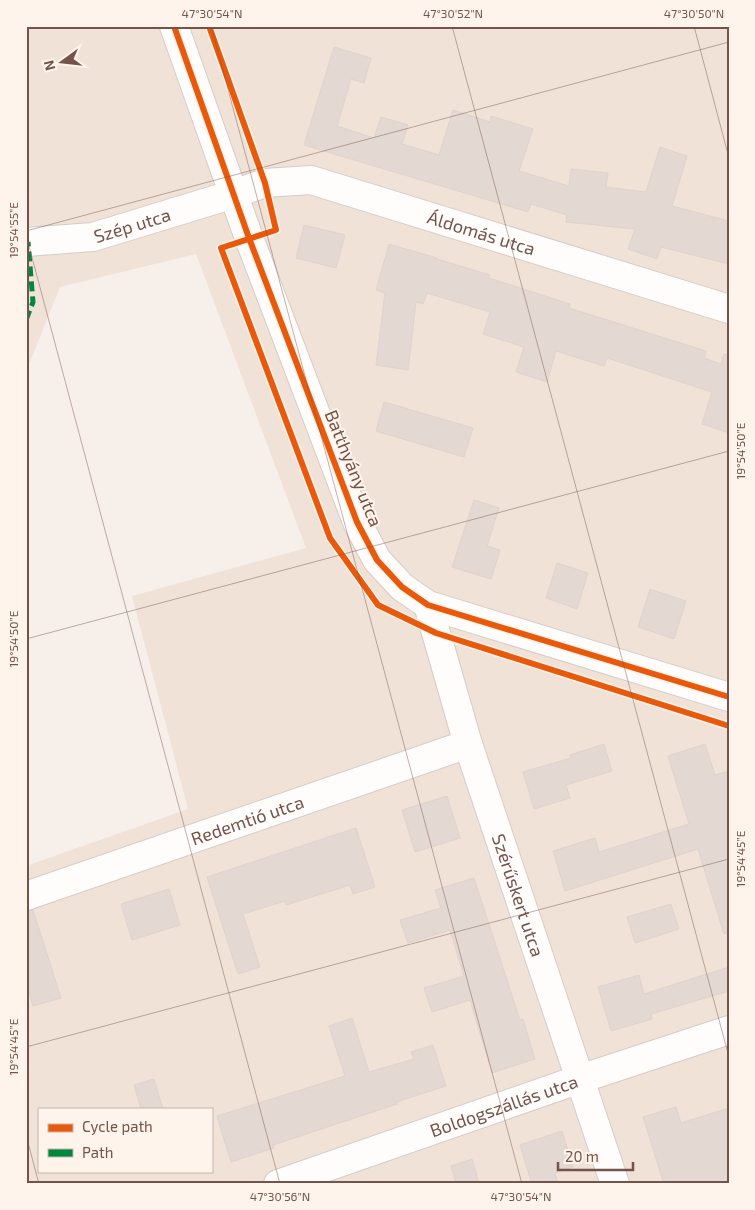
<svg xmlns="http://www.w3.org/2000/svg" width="755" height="1210" viewBox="0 0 755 1210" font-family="'Exo 2',sans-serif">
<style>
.residential{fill:#f0e2d7;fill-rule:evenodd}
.building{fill:#e3d8d2;stroke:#e0d2cc}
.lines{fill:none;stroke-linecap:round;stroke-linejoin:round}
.street-casing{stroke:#d6ccc7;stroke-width:30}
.street{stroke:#fefdfc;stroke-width:28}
.quiet{stroke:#00873e;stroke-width:5;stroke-dasharray:10 5;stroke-linecap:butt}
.cycleway-casing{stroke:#fff4eb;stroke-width:9}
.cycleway{stroke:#e8590c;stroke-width:6}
.ticks{fill:none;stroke:#75534a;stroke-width:1;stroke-opacity:0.45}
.labels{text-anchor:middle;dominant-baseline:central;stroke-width:4;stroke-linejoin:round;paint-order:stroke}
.street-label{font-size:18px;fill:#75534a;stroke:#fff4eb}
.neatline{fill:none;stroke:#75534a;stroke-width:2}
.ticks-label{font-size:12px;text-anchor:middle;fill:#75534a}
</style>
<rect width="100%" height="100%" fill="#f7f0ea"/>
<!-- residential -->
<path class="residential" d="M 26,26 L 729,26 L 729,1184 L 26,1184 L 26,866 L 188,809 L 132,596 L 306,548 L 196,254 L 60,287 L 26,372 ZM 39,1109 L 211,1109 L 211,1171 L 39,1171 Z"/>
<!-- building -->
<path class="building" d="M 334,47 L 371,58 L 364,83 L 351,79 L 337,126 L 374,138 L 381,117 L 408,125 L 402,144 L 439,155 L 453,110 L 490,122 L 491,116 L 533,129 L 519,171 L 569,186 L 571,169 L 608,173 L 606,187 L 646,192 L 660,147 L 687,156 L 672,206 L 729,221 L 729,264 L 661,247 L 657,259 L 628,249 L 635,229 L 566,222 L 567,215 L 531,204 L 528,212 L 304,145 Z
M 304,225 L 345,235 L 336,268 L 296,258 Z
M 389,244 L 437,258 L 437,259 L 490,275 L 489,278 L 570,304 L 569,308 L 706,351 L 704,358 L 721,364 L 724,354 L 729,355 L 729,433 L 702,424 L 712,392 L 607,358 L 604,366 L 556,351 L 547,382 L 516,372 L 524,347 L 483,334 L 490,312 L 427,293 L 423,304 L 416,302 L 408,370 L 376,365 L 385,293 L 376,290 Z
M 384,402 L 473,428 L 464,457 L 376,431 Z
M 474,500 L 499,508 L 487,546 L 500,550 L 491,579 L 452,567 Z
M 557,563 L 588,573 L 577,609 L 546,598 Z
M 650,589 L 686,601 L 674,639 L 638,627 Z
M 604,744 L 612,771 L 566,785 L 570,798 L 534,809 L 523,772 L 571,758 L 570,755 Z
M 705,744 L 715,775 L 729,771 L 729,933 L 724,934 L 698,849 L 565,891 L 553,851 L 595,838 L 599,852 L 689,824 L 668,756 Z
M 447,796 L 460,838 L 415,852 L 402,810 Z
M 356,828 L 375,887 L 353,894 L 350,885 L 286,905 L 285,901 L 243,914 L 260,967 L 238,974 L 207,877 Z
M 474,878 L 520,1020 L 523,1019 L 535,1059 L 492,1073 L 470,1000 L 432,1012 L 424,988 L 464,976 L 450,930 L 408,943 L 400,920 L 441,908 L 435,890 Z
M 169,889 L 180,925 L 132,940 L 121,904 Z
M 671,904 L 679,929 L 635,943 L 627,917 Z
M 33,910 L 61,998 L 33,1006 L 26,983 L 26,911 Z
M 729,967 L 729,991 L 651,1014 L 652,1019 L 611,1031 L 598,987 L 639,975 L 644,994 Z
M 352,1018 L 369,1072 L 414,1059 L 411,1052 L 433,1045 L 446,1086 L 396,1102 L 397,1104 L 273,1145 L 274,1148 L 231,1162 L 217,1116 L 345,1076 L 329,1026 Z
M 154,1079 L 163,1109 L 141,1109 L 134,1085 Z
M 676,1107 L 681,1123 L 729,1108 L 729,1184 L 664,1184 L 643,1117 Z
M 562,1131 L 573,1167 L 555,1173 L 558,1184 L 532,1184 L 520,1145 Z
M 472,1159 L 479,1184 L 456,1184 L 451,1166 Z"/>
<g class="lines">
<defs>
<g id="street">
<path d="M 174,26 L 249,238 L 357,522 L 377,560 L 402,587 L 428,605 L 729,697"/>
<path id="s1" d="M 26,242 L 93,237 L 234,194 L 265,183 L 311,180 L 729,309"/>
<path id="s2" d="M 428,605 L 468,744 L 615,1184"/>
<path id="s3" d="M 26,896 L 468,744"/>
<path id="s4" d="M 278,1184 L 580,1079 L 729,1030"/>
</g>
</defs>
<!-- street casing -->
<use href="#street" class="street-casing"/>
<!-- street -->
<use href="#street" class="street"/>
<!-- quiet -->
<path class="quiet" d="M 26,320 L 33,302 L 28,242"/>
<defs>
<path id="cycleway" d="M 174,26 L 249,238 L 357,522 L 377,560 L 402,587 L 428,605 L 729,697
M 209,26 L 265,183 L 276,230 L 221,248 L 330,538 L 378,605 L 436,633 L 729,726"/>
</defs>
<!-- cycleway casing -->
<use href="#cycleway" class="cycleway-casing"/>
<!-- cycleway -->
<use href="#cycleway" class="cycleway"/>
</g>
<!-- ticks -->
<path class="ticks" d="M 211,26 L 522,1184M 452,26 L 729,1057M 694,26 L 729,158M 26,231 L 729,42M 26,235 L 280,1184M 26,639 L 729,451M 26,1047 L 729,859M 26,1135 L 39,1184"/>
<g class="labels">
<!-- street labels -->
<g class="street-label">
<text stroke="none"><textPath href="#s1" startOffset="108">Szép utca</textPath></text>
<text stroke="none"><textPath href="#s1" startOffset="472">Áldomás utca</textPath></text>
<text transform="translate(354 468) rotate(68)">Batthyány utca</text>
<text stroke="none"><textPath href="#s3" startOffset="234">Redemtió utca</textPath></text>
<text stroke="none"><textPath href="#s2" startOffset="304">Szérűskert utca</textPath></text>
<text stroke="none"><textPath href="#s4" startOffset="239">Boldogszállás utca</textPath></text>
</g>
</g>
<!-- border -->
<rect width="755" height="1210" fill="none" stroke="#fff4eb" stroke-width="55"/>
<!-- legend -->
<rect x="38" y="1108" width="175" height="65" fill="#fff4eb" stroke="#c8b4ab"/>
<rect x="48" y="1124" width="25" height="8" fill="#e8590c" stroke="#c8b4ab"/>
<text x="82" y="1132" font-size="15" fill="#75534a">Cycle path</text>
<rect x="48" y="1149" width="25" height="8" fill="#00873e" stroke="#c8b4ab"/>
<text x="82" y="1158" font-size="15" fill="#75534a">Path</text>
<!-- north arrow -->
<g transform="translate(62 62) rotate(255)" stroke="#fff4eb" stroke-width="4" paint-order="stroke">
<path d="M0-4L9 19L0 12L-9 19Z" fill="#75534a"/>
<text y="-8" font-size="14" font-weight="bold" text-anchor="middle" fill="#75534a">N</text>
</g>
<!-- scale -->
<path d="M558 1162v8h75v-8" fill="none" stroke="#75534a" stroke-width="2.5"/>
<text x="565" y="1162" font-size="15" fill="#75534a" stroke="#fff4eb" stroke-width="4" paint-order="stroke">20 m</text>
<rect x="28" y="28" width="700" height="1154" class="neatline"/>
<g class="ticks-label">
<text x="212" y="18">47°30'54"N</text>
<text x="453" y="18">47°30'52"N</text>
<text x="694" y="18">47°30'50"N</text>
<text transform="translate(14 230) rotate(-90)" y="4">19°54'55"E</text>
<text transform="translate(741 451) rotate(-90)" y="4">19°54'50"E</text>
<text transform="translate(14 639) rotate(-90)" y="4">19°54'50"E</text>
<text transform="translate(741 859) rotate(-90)" y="4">19°54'45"E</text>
<text transform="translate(14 1047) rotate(-90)" y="4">19°54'45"E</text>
<text x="280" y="1201">47°30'56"N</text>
<text x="521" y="1201">47°30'54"N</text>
</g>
</svg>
